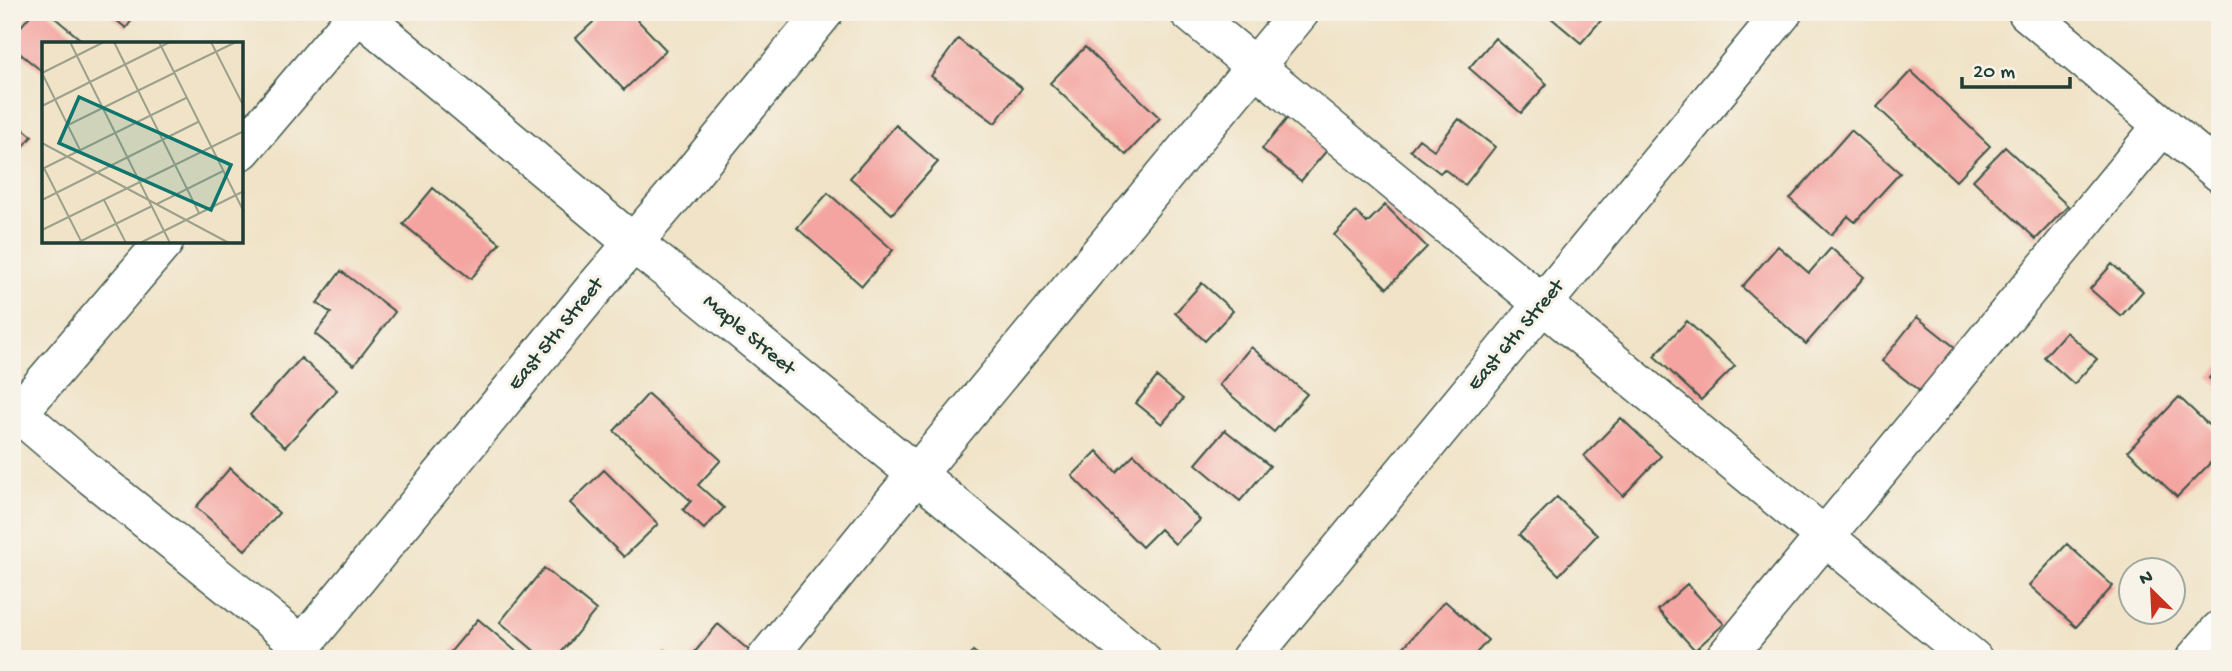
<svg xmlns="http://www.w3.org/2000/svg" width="2232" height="671" viewBox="0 0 2232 671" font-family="'Gochi Hand',sans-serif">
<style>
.building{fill:#f4a5a1}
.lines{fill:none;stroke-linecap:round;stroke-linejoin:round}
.minor-casing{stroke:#3e564a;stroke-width:41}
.minor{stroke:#fff;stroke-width:38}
.labels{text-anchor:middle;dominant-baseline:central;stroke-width:6;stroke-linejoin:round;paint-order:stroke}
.street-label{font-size:21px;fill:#1f3d34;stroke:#f7f3e8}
.inset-road{fill:none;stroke:#9ca18c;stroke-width:2}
.view{fill:#0f766e;fill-opacity:0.15;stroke:#0f766e;stroke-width:3.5}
.inset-edge{fill:none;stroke:#1f3d34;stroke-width:3.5}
</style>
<rect width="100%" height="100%" fill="#f7f3e8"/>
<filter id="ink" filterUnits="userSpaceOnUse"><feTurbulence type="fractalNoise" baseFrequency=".0143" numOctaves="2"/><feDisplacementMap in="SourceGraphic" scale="14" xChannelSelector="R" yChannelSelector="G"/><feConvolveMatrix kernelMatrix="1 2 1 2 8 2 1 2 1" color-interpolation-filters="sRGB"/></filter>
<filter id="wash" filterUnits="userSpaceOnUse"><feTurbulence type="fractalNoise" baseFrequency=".00686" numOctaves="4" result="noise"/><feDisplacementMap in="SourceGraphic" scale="28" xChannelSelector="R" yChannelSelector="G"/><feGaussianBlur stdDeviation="1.57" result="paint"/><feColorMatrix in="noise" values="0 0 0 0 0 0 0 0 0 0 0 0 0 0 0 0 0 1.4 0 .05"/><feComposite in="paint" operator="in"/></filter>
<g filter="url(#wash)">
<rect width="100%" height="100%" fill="#f0e3c7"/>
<g id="blocks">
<!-- building -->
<path class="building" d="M 33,12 L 48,12 L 86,44 L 44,44 L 44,73 L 12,47 L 12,37 Z
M 106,12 L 138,12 L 126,28 Z
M 604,12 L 630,12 L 666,50 L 624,90 L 576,38 Z
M 1544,12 L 1598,12 L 1604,17 L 1581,43 Z
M 1495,38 L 1547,84 L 1521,113 L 1469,68 Z
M 958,39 L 1022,88 L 995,123 L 931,76 Z
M 1085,47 L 1160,118 L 1126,155 L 1050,83 Z
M 1911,71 L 1990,146 L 1956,181 L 1877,107 Z
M 1289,116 L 1328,149 L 1301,181 L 1262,149 Z
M 1459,119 L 1495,147 L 1465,185 L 1444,169 L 1440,173 L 1410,150 L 1419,139 L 1434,150 Z
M 12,120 L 32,136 L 12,161 Z
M 896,125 L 938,162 L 892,214 L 850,178 Z
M 1851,130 L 1900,173 L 1855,222 L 1848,216 L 1831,235 L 1790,199 Z
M 2005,147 L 2068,206 L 2036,239 L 1973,180 Z
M 433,188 L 500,243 L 471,279 L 403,224 Z
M 828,193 L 893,250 L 862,286 L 797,228 Z
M 1385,205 L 1427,247 L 1387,288 L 1334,235 L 1356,212 L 1367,223 Z
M 1778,246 L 1809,273 L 1831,248 L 1864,277 L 1806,344 L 1742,287 Z
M 2112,264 L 2143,291 L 2121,316 L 2090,289 Z
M 341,271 L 395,312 L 354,365 L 315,334 L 331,313 L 317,303 Z
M 1202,283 L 1233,311 L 1205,341 L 1175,313 Z
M 1917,317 L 1957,349 L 1922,393 L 1882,361 Z
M 1687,321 L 1735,366 L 1701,400 L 1654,356 Z
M 2066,332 L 2097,359 L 2074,384 L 2044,357 Z
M 1251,347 L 1307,394 L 1274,432 L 1219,385 Z
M 301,358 L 337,390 L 285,447 L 250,415 Z
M 2220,365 L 2220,387 L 2209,378 Z
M 1157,377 L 1183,399 L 1162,424 L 1136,403 Z
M 648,394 L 721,460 L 698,485 L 724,508 L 704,529 L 683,510 L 691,501 L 614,431 Z
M 2179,397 L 2220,436 L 2220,453 L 2177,497 L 2128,451 Z
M 1621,418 L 1661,456 L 1623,496 L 1584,456 Z
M 1225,430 L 1270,466 L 1240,501 L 1196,464 Z
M 1097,451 L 1116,472 L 1134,454 L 1200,520 L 1175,544 L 1160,529 L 1142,547 L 1072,476 Z
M 230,468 L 279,513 L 245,550 L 196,507 Z
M 604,470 L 658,524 L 624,557 L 570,503 Z
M 1557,497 L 1597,535 L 1559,575 L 1519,535 Z
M 2067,544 L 2113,586 L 2076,627 L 2029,585 Z
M 544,568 L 596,610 L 556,659 L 544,659 L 500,622 Z
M 1687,584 L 1724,624 L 1695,650 L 1658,610 Z
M 1445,601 L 1488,640 L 1471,659 L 1393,659 Z
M 478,619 L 525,659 L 451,659 L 447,656 Z
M 718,624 L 752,653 L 747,659 L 689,659 Z
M 665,650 L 674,659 L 657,659 Z
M 973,651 L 984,659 L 967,659 Z"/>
</g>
</g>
<g filter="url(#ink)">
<use href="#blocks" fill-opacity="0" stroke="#3e564a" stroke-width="2"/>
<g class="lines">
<defs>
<path id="minor" d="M 357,12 L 633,243 L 694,291 L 1141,659
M 1189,12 L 1973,659
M 2027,12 L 2220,173
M 242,150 L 359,12
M 12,408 L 93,477 L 302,645
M 18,413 L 164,242
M 291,659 L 593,290 L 687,180 L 824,12
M 766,659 L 882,516 L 1300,12
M 1250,659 L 1783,12
M 1724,659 L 2163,125
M 2195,659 L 2220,630"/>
</defs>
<!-- minor casing -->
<use href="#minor" class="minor-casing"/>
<!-- minor -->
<use href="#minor" class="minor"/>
</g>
</g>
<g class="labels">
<!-- street labels -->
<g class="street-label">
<text transform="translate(557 335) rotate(-51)">East 5th Street</text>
<text transform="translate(748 336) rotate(40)">Maple Street</text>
<text transform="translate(1517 336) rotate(-50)">East 6th Street</text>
</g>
</g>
<!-- overview -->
<g transform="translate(42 42)">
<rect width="201" height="201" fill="#f0e3c7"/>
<path class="inset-road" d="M 28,0 L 128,201M 72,0 L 157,171M 117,0 L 202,170M 169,0 L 202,65M 132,30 L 194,0M 0,31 L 38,108M 0,31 L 62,0M 0,64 L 128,0M 26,83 L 132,31M 0,101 L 187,201M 2,126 L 40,201M 0,127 L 144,56M 0,158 L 156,80M 62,158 L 84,201M 115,162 L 181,129M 0,188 L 202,89M 35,201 L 110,164M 98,201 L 202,149"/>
<path class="view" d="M 37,55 L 189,123 L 169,168 L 17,101 Z"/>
<rect width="201" height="201" class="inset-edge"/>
</g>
<!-- margin -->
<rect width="2232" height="671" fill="none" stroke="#f7f3e8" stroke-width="42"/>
<!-- north arrow -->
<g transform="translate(2152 591) rotate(336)"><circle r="33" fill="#f7f3e8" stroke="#a1aaa0" stroke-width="2"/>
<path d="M0-5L12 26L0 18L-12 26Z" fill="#c8321e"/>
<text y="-10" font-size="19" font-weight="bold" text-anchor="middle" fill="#1f3d34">N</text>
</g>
<!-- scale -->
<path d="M1962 77v10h108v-10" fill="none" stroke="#1f3d34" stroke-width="3.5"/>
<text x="1973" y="77" font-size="21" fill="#1f3d34" stroke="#f7f3e8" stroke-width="5" paint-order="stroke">20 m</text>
</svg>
